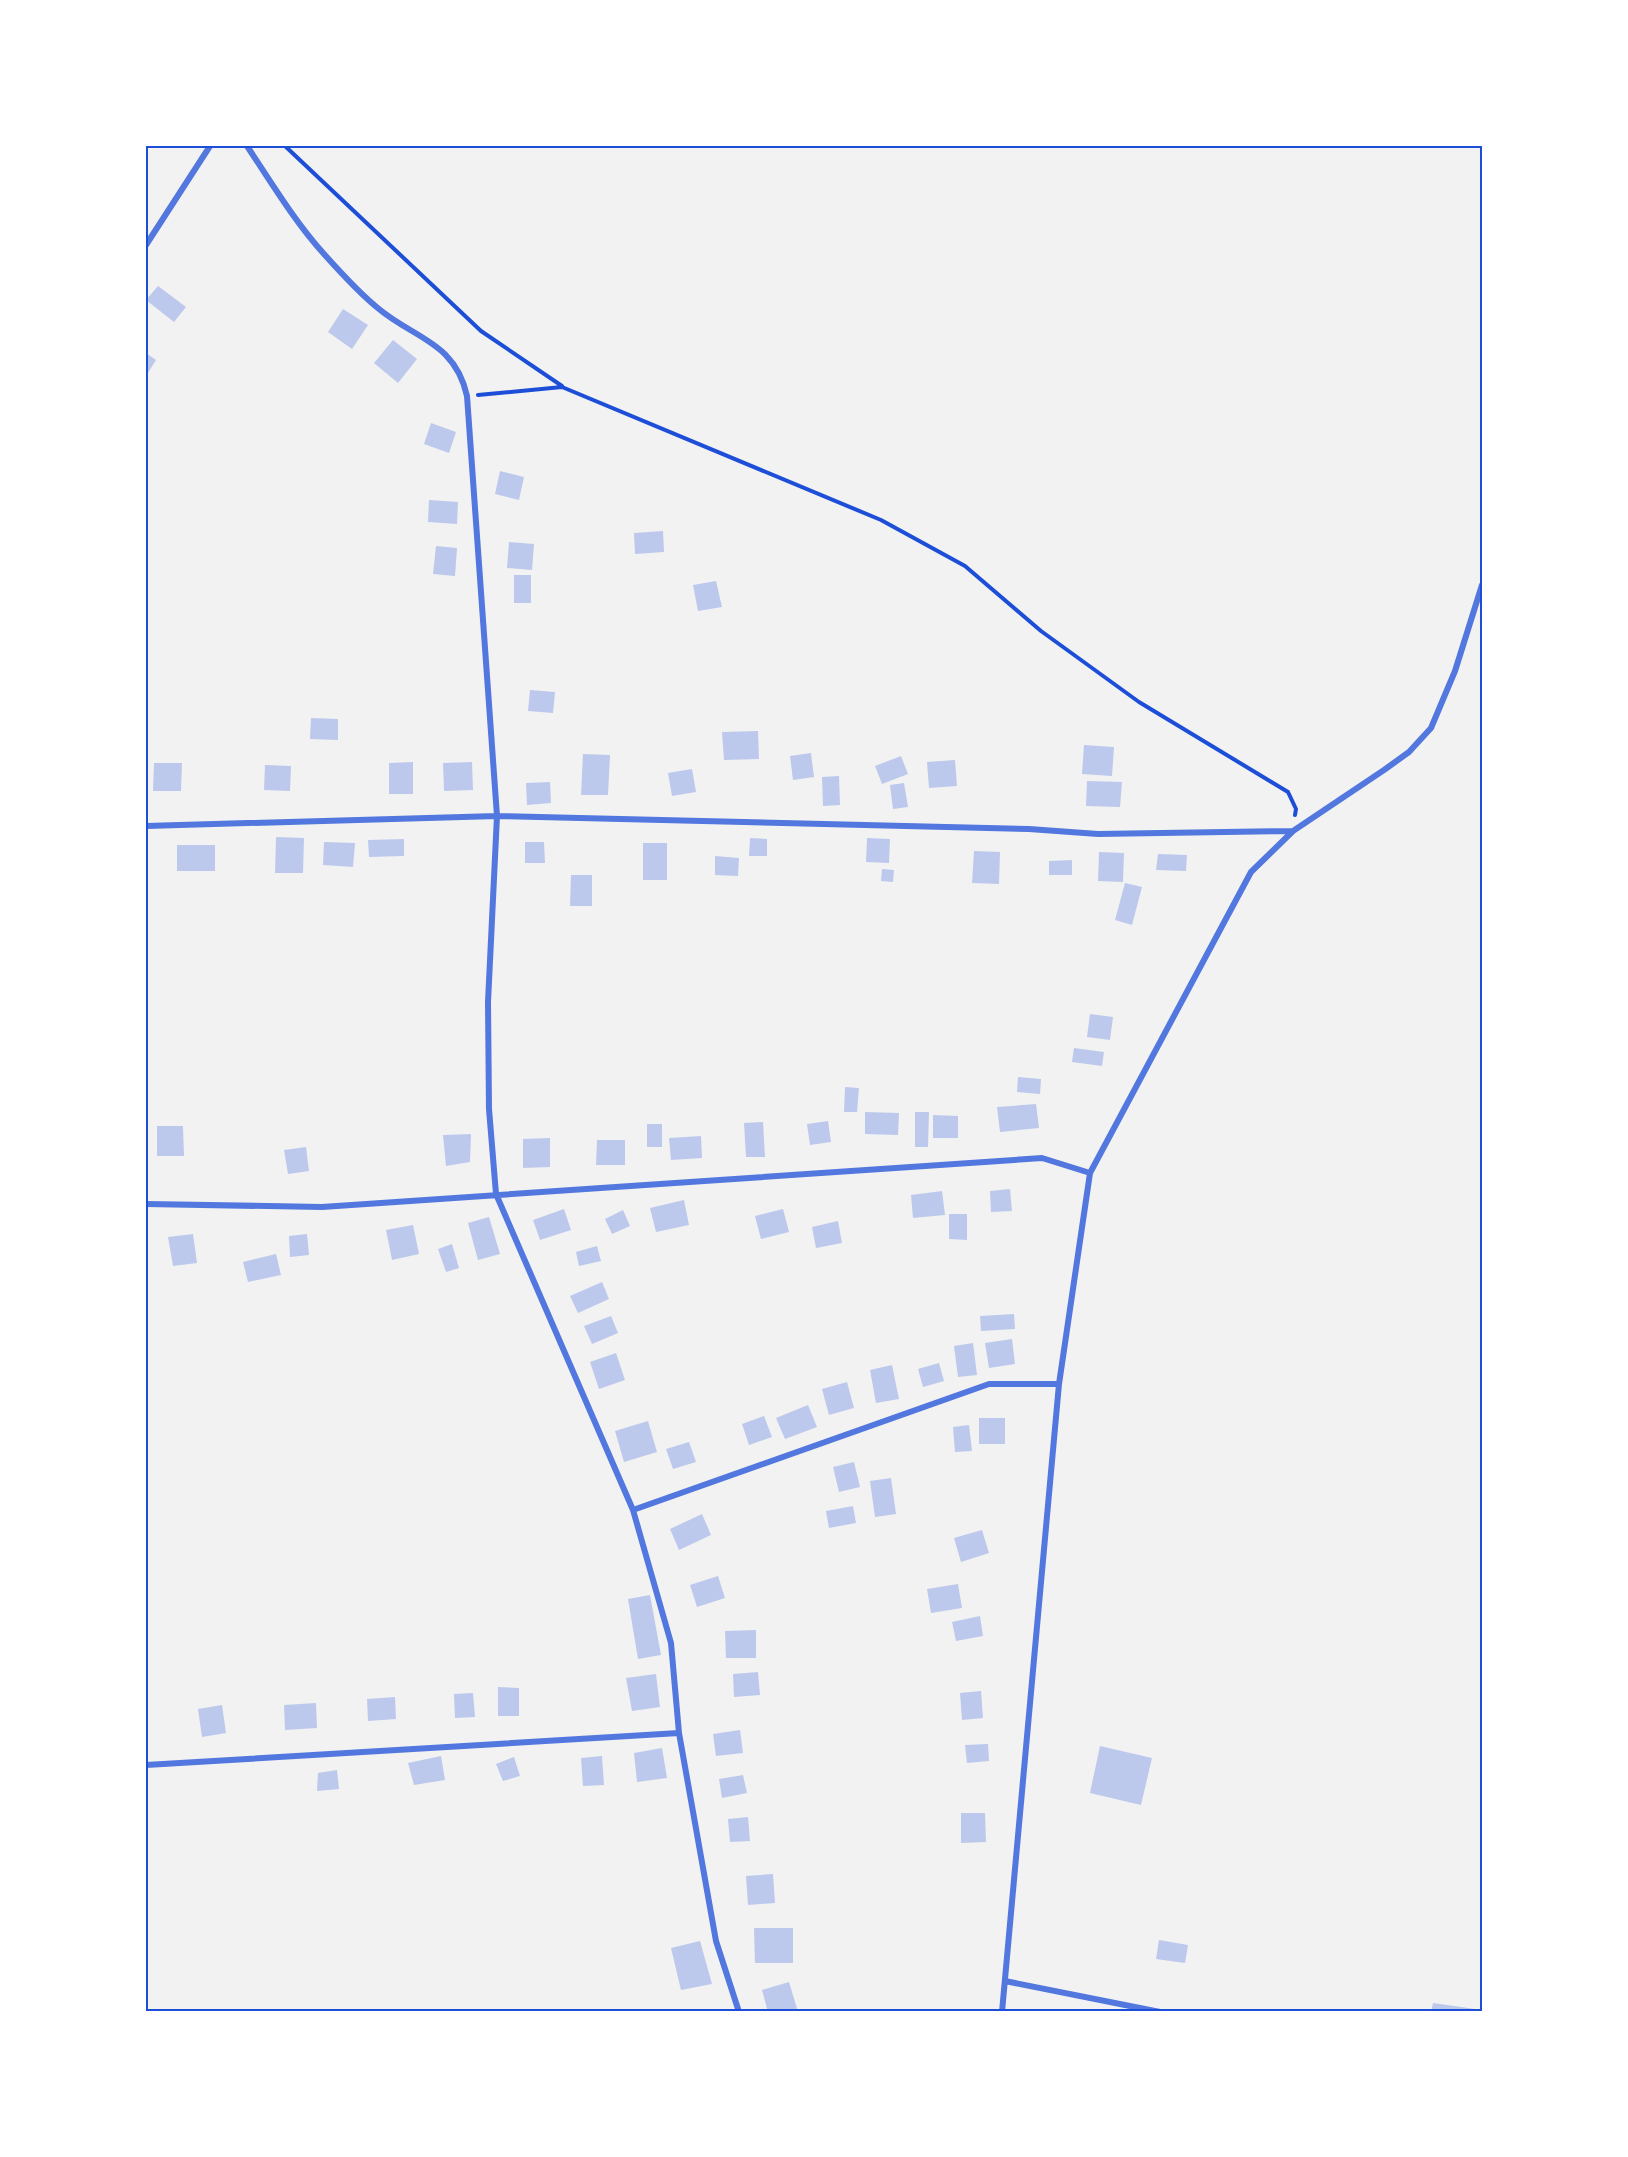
<svg xmlns="http://www.w3.org/2000/svg" width="1628" height="2157" viewBox="0 0 1628 2157" font-family="Lato,sans-serif">
<style>
.building{fill:#bdc9ec}
.lines{fill:none;stroke-linecap:round;stroke-linejoin:round}
.path{stroke:#1d4ed8;stroke-width:4}
.minor{stroke:#5277de;stroke-width:6}
.neatline{fill:none;stroke:#1d4ed8;stroke-width:2}
</style>
<rect width="100%" height="100%" fill="#f2f2f2"/>
<!-- building -->
<path class="building" d="M 158,286 L 186,307 L 174,322 L 146,300 Z
M 343,309 L 368,325 L 352,349 L 328,332 Z
M 393,340 L 417,359 L 398,383 L 374,363 Z
M 146,353 L 156,360 L 146,376 Z
M 431,423 L 456,432 L 449,453 L 424,444 Z
M 500,471 L 524,477 L 519,500 L 495,494 Z
M 429,500 L 458,502 L 457,524 L 428,522 Z
M 663,531 L 664,552 L 635,554 L 634,533 Z
M 509,542 L 534,544 L 532,570 L 507,568 Z
M 436,546 L 457,548 L 455,576 L 433,574 Z
M 514,575 L 531,575 L 531,603 L 514,603 Z
M 716,581 L 722,607 L 698,611 L 693,585 Z
M 530,690 L 555,692 L 553,713 L 528,711 Z
M 311,718 L 338,719 L 338,740 L 310,739 Z
M 758,731 L 759,759 L 724,760 L 722,732 Z
M 1084,745 L 1114,747 L 1112,776 L 1082,774 Z
M 811,753 L 814,777 L 793,780 L 790,756 Z
M 583,754 L 610,755 L 608,795 L 581,795 Z
M 901,756 L 908,774 L 882,784 L 875,766 Z
M 955,760 L 957,786 L 929,788 L 927,762 Z
M 413,762 L 413,794 L 389,794 L 389,763 Z
M 472,762 L 473,790 L 444,791 L 443,763 Z
M 154,763 L 182,763 L 181,791 L 153,791 Z
M 265,765 L 291,766 L 290,791 L 264,790 Z
M 692,769 L 696,792 L 672,796 L 668,773 Z
M 839,776 L 840,805 L 823,806 L 822,777 Z
M 1087,781 L 1122,782 L 1120,807 L 1086,806 Z
M 550,782 L 551,803 L 527,805 L 526,783 Z
M 904,783 L 908,807 L 893,809 L 890,785 Z
M 276,837 L 304,838 L 303,873 L 275,873 Z
M 750,838 L 767,839 L 767,856 L 749,856 Z
M 867,838 L 890,839 L 889,863 L 866,862 Z
M 404,839 L 404,856 L 369,857 L 368,840 Z
M 324,842 L 355,843 L 353,867 L 323,865 Z
M 525,842 L 544,842 L 545,863 L 525,863 Z
M 643,843 L 667,843 L 667,880 L 643,880 Z
M 177,845 L 215,845 L 215,871 L 177,871 Z
M 974,851 L 1000,852 L 999,884 L 972,883 Z
M 1099,852 L 1124,853 L 1123,882 L 1098,881 Z
M 1158,854 L 1187,855 L 1186,871 L 1156,870 Z
M 715,856 L 739,858 L 738,876 L 715,875 Z
M 1072,860 L 1072,875 L 1049,875 L 1049,861 Z
M 882,869 L 894,870 L 893,882 L 881,881 Z
M 571,875 L 592,875 L 592,906 L 570,906 Z
M 1125,883 L 1142,887 L 1132,925 L 1115,920 Z
M 1090,1014 L 1113,1017 L 1110,1040 L 1087,1037 Z
M 1074,1048 L 1104,1052 L 1102,1066 L 1072,1062 Z
M 1018,1077 L 1041,1079 L 1040,1094 L 1017,1092 Z
M 845,1087 L 859,1088 L 857,1112 L 844,1112 Z
M 1036,1104 L 1039,1128 L 1000,1132 L 997,1107 Z
M 865,1112 L 899,1113 L 898,1135 L 865,1134 Z
M 915,1112 L 929,1112 L 928,1147 L 915,1147 Z
M 933,1115 L 958,1116 L 958,1138 L 933,1138 Z
M 828,1121 L 831,1142 L 810,1145 L 807,1124 Z
M 763,1122 L 765,1157 L 746,1157 L 744,1123 Z
M 647,1124 L 662,1124 L 662,1147 L 647,1147 Z
M 157,1126 L 183,1126 L 184,1156 L 157,1156 Z
M 471,1134 L 470,1162 L 446,1166 L 443,1135 Z
M 701,1136 L 702,1158 L 671,1160 L 669,1138 Z
M 550,1138 L 550,1167 L 523,1168 L 523,1139 Z
M 597,1140 L 625,1140 L 625,1165 L 596,1165 Z
M 306,1147 L 309,1171 L 288,1174 L 284,1150 Z
M 1010,1189 L 1012,1211 L 991,1212 L 990,1191 Z
M 942,1191 L 945,1215 L 913,1218 L 911,1195 Z
M 684,1200 L 689,1225 L 656,1232 L 650,1208 Z
M 564,1209 L 571,1230 L 540,1240 L 533,1220 Z
M 783,1209 L 789,1232 L 761,1239 L 755,1216 Z
M 623,1210 L 630,1226 L 612,1234 L 605,1219 Z
M 949,1214 L 967,1214 L 967,1240 L 949,1239 Z
M 489,1217 L 500,1254 L 478,1260 L 468,1223 Z
M 838,1221 L 842,1243 L 816,1248 L 812,1227 Z
M 413,1225 L 419,1254 L 392,1260 L 386,1230 Z
M 193,1234 L 197,1263 L 173,1266 L 168,1237 Z
M 307,1234 L 309,1255 L 290,1257 L 289,1236 Z
M 452,1244 L 459,1268 L 446,1272 L 438,1249 Z
M 597,1246 L 601,1261 L 579,1266 L 576,1252 Z
M 276,1254 L 281,1275 L 248,1282 L 243,1262 Z
M 602,1282 L 609,1299 L 578,1313 L 570,1296 Z
M 1014,1314 L 1015,1329 L 981,1331 L 980,1316 Z
M 611,1316 L 618,1333 L 592,1344 L 584,1326 Z
M 1012,1339 L 1015,1364 L 989,1368 L 985,1343 Z
M 973,1343 L 977,1375 L 958,1377 L 954,1346 Z
M 616,1353 L 625,1380 L 599,1389 L 590,1362 Z
M 939,1363 L 944,1381 L 923,1387 L 918,1369 Z
M 892,1365 L 899,1399 L 876,1403 L 870,1370 Z
M 847,1382 L 854,1408 L 829,1415 L 822,1389 Z
M 808,1405 L 817,1427 L 785,1439 L 776,1418 Z
M 764,1416 L 772,1437 L 749,1445 L 742,1424 Z
M 979,1418 L 1005,1418 L 1005,1444 L 979,1444 Z
M 648,1421 L 657,1452 L 624,1462 L 615,1431 Z
M 969,1425 L 972,1451 L 955,1452 L 953,1427 Z
M 689,1442 L 696,1462 L 673,1469 L 666,1449 Z
M 854,1462 L 860,1487 L 839,1492 L 833,1467 Z
M 891,1478 L 896,1514 L 875,1517 L 870,1481 Z
M 853,1506 L 856,1523 L 829,1528 L 826,1511 Z
M 702,1514 L 711,1535 L 679,1550 L 670,1529 Z
M 982,1530 L 989,1553 L 961,1562 L 954,1538 Z
M 718,1576 L 725,1598 L 697,1607 L 690,1585 Z
M 958,1584 L 962,1608 L 931,1613 L 927,1589 Z
M 650,1595 L 661,1655 L 638,1659 L 628,1599 Z
M 980,1616 L 983,1636 L 956,1641 L 952,1622 Z
M 756,1630 L 756,1658 L 726,1658 L 725,1631 Z
M 758,1672 L 760,1695 L 734,1697 L 733,1674 Z
M 656,1674 L 660,1707 L 632,1711 L 626,1678 Z
M 498,1687 L 519,1688 L 519,1716 L 498,1716 Z
M 981,1691 L 983,1718 L 962,1720 L 960,1693 Z
M 473,1693 L 475,1717 L 455,1718 L 454,1694 Z
M 395,1697 L 396,1719 L 368,1721 L 367,1699 Z
M 316,1703 L 317,1728 L 285,1730 L 284,1705 Z
M 222,1705 L 226,1733 L 202,1737 L 198,1709 Z
M 740,1730 L 743,1753 L 716,1756 L 713,1734 Z
M 988,1744 L 989,1761 L 967,1763 L 965,1745 Z
M 1100,1746 L 1152,1758 L 1141,1805 L 1090,1793 Z
M 662,1748 L 667,1778 L 637,1782 L 634,1753 Z
M 441,1756 L 445,1780 L 414,1785 L 408,1763 Z
M 602,1756 L 604,1785 L 583,1786 L 581,1758 Z
M 514,1757 L 520,1776 L 503,1781 L 496,1764 Z
M 337,1770 L 339,1789 L 317,1791 L 318,1773 Z
M 743,1775 L 747,1793 L 722,1798 L 719,1779 Z
M 961,1813 L 985,1813 L 986,1842 L 961,1843 Z
M 748,1817 L 750,1841 L 730,1842 L 728,1819 Z
M 773,1874 L 775,1903 L 748,1905 L 746,1876 Z
M 754,1928 L 793,1928 L 793,1963 L 755,1963 Z
M 1159,1940 L 1188,1945 L 1185,1963 L 1156,1959 Z
M 700,1941 L 712,1984 L 681,1990 L 671,1948 Z
M 789,1982 L 798,2012 L 768,2012 L 762,1990 Z
M 1433,2003 L 1482,2010 L 1482,2012 L 1431,2012 Z"/>
<g class="lines">
<!-- path -->
<path class="path" d="M 285,146 L 481,331 L 562,386
M 478,395 L 562,387 L 881,520 L 965,566 L 1041,631 L 1139,702 L 1288,792 L 1296,809 L 1295,815"/>
<!-- minor -->
<path class="minor" d="M 247,146 C 271,182 295,222 324,254 C 341,273 360,294 379,309 C 415,339 455,342 467,396 L 497,816 L 488,1002 L 489,1109 L 496,1194 L 633,1510 L 671,1643 L 679,1733 L 716,1941 L 739,2012
M 146,245 L 210,146
M 146,826 L 497,816 L 1029,829 L 1098,834 L 1293,831
M 146,1204 L 322,1207 L 1042,1158 L 1090,1173
M 633,1510 L 989,1384 L 1059,1384
M 146,1765 L 679,1733
M 1005,1981 L 1160,2012
M 1002,2012 L 1059,1384 L 1090,1173 L 1251,872 L 1293,831 L 1384,770 L 1409,752 L 1431,728 L 1455,671 L 1482,585"/>
</g>
<!-- border -->
<rect width="1628" height="2157" fill="none" stroke="#ffffff" stroke-width="294"/>
<rect x="147" y="147" width="1334" height="1863" class="neatline"/>
</svg>
